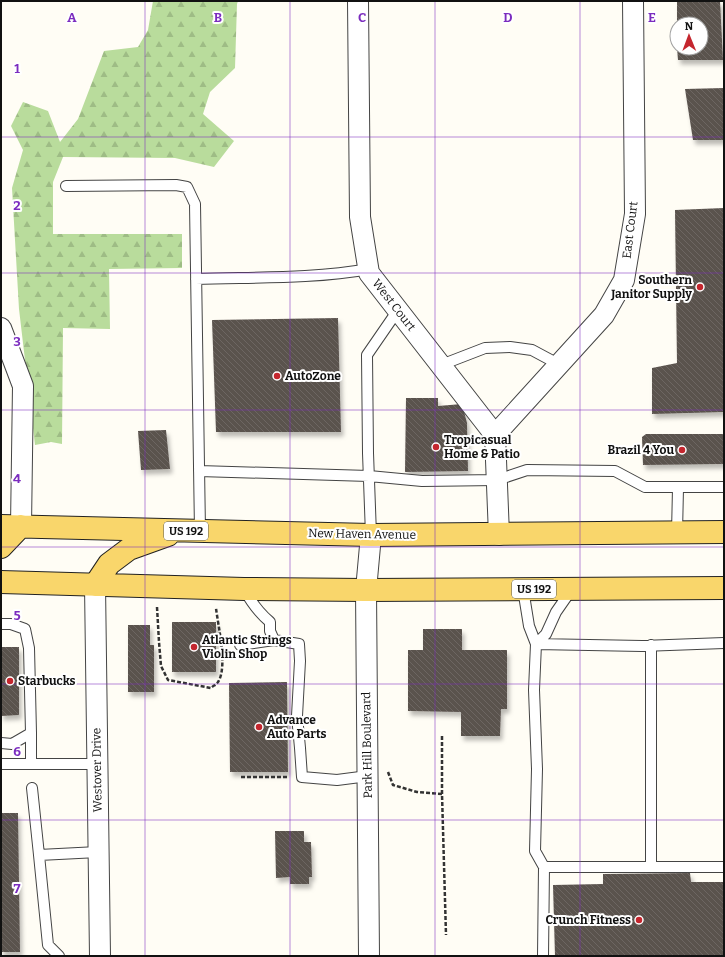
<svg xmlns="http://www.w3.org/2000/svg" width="725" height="957" font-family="Bitter,serif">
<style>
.forest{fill:url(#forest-firs)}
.building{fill:url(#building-back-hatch);filter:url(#shadow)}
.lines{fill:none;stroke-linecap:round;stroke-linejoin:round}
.service-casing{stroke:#444;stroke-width:12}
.minor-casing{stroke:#444;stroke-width:22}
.primary-casing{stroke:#222;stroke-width:24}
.path{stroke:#333;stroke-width:2.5;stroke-dasharray:4 2;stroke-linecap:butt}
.service{stroke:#fff;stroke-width:10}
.minor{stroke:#fff;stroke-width:20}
.primary{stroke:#f9d66b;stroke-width:22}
.grid{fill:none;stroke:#7b2cbf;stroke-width:1;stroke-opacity:0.55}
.poi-dot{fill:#c4262e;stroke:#fff;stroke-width:1.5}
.labels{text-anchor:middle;stroke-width:4;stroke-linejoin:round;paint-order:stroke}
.shield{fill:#fff;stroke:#585858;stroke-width:1}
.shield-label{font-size:11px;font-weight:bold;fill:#111}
.street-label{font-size:12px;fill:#111;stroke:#fff}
.poi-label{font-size:12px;font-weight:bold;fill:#111;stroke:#fff;text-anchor:start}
.grid-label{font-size:13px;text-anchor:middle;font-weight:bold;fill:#7b2cbf;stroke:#fff;stroke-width:4;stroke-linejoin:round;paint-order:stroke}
</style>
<defs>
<pattern id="forest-firs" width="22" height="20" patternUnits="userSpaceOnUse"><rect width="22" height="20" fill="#b9dc9c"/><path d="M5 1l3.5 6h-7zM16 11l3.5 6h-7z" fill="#9ebc85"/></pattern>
<pattern id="building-back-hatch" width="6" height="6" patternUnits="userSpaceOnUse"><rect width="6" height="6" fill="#5a524d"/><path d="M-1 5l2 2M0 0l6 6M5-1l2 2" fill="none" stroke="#6d6662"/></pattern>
<filter id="shadow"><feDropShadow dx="2.5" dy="4.5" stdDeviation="2" flood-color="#0004"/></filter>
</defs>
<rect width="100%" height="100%" fill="#fffdf5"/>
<path class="forest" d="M153 1H238L237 4 235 68 210 92 203 114 234 141 214 167 175 158 63 157 53 182V234H182V268L109 269 110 329 63 328 62 444 51 442 35 445 19 309 12 188 23 150 11 126 23 102 48 111 60 142 78 119 104 51 138 47 148 30Z"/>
<path class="building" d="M677 1H720L723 60H678L677 48H701V24H677Z
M724 88V140H693L685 89Z
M724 208V412L652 414V368L677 363 675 210Z
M338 318 341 432H216L212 320Z
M406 398H438V406L462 404 467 423 468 471 405 472Z
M166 430 170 469 141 470 138 431Z
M646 434H724V464L643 465 642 437Z
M172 622H216V672H172Z
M128 625H150V645H154V692H128Z
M423 629H462V650H507V709H501L500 736H461V712L408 711V650H423Z
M1 647H19V715L1 716Z
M287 682 288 772H230L229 683Z
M1 813H18L20 952H1Z
M275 831H304V842H311L312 877H309V884H290V877L276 878Z
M690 873 691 882H724V956H555L553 885 603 884V874Z"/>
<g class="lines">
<defs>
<path id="service" d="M66 186 176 185 187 187 195 204 200 531
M196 279C252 277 314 279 369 269
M441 365 485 348 510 347 532 350 560 365
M199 471 369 476 422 481 497 480 527 470 615 471 645 487H724
M677 533 678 488
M371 535 368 453 367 355 398 310
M244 589C251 602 259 613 270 622V631L274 640
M523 589 529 626 536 644 546 634 556 612 572 589
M1 624H11L25 629 29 648 31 733 12 744 1 743
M724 643 642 646 536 644 534 690 537 769 535 851 544 867H724
M240 645 274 640 299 644 300 661 297 716 300 748 302 777 337 780 368 776
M1 764H97
M31 764V733
M32 788 39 855 98 852
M39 855 48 945 59 956
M651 866V645
M543 956 544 867"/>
<path id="minor" d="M358 1 360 217 369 273 495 435 499 535
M1 328 23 386 21 526
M495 435 604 315 624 280 635 214 633 1
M95 585 100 956
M369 956 366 590 371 535"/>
<path id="primary" d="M1 526 371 535 724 532
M1 547 21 526
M1 582 244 589 366 590 724 588
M95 585 109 564 129 549 168 535"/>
</defs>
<use href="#service" class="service-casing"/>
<use href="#minor" class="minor-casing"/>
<use href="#primary" class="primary-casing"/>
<path class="path" d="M157 607 159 642 161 666 168 680 211 688C213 686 217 684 218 682 228 667 218 626 216 608
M388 772 393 785 417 792 442 794 446 935
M241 777H289
M442 794V735"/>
<use href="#service" class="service"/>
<use href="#minor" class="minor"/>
<use href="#primary" class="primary"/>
</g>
<path class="grid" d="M145 1V956M290 1V956M435 1V956M580 1V956M1 137H724M1 273H724M1 410H724M1 547H724M1 684H724M1 820H724"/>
<g class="poi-dot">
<circle cx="700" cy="287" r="4"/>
<circle cx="277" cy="376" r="4"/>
<circle cx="436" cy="447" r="4"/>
<circle cx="682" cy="450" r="4"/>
<circle cx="194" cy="647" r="4"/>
<circle cx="10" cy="681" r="4"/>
<circle cx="259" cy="727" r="4"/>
<circle cx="639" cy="920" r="4"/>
</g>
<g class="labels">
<g class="shield">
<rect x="164" y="522" width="44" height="18" rx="3"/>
<rect x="512" y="580" width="44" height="18" rx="3"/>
</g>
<g class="shield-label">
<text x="186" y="535">US 192</text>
<text x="534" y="593">US 192</text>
</g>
<g class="street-label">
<text transform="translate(630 230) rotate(-83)" y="4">East Court</text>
<text transform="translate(394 305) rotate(52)" y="4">West Court</text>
<text transform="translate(362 534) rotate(1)" y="4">New Haven Avenue</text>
<text transform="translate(367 745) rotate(-91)" y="4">Park Hill Boulevard</text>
<text transform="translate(97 770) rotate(-91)" y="4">Westover Drive</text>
</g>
<g class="poi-label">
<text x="692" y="284" text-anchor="end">Southern<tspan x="692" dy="14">Janitor Supply</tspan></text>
<text x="285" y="380">AutoZone</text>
<text x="444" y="444">Tropicasual<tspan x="444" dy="14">Home &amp; Patio</tspan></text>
<text x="674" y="454" text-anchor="end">Brazil 4 You</text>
<text x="202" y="644">Atlantic Strings<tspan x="202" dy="14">Violin Shop</tspan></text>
<text x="18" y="685">Starbucks</text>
<text x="267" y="724">Advance<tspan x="267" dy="14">Auto Parts</tspan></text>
<text x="631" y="924" text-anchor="end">Crunch Fitness</text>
</g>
</g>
<g class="grid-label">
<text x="72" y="22">A</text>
<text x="218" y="22">B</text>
<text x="362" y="22">C</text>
<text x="508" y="22">D</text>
<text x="652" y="22">E</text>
<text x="17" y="73">1</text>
<text x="17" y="210">2</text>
<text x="17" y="346">3</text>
<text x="17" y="483">4</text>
<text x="17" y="620">5</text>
<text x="17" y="756">6</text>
<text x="17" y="893">7</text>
</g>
<rect width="725" height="957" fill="none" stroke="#111111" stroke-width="4"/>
<g transform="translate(689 36) rotate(359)"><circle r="19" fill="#ffffff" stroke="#a0a0a0"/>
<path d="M0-3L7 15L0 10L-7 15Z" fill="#c4262e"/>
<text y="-6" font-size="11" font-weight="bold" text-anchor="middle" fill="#111111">N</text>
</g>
</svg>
